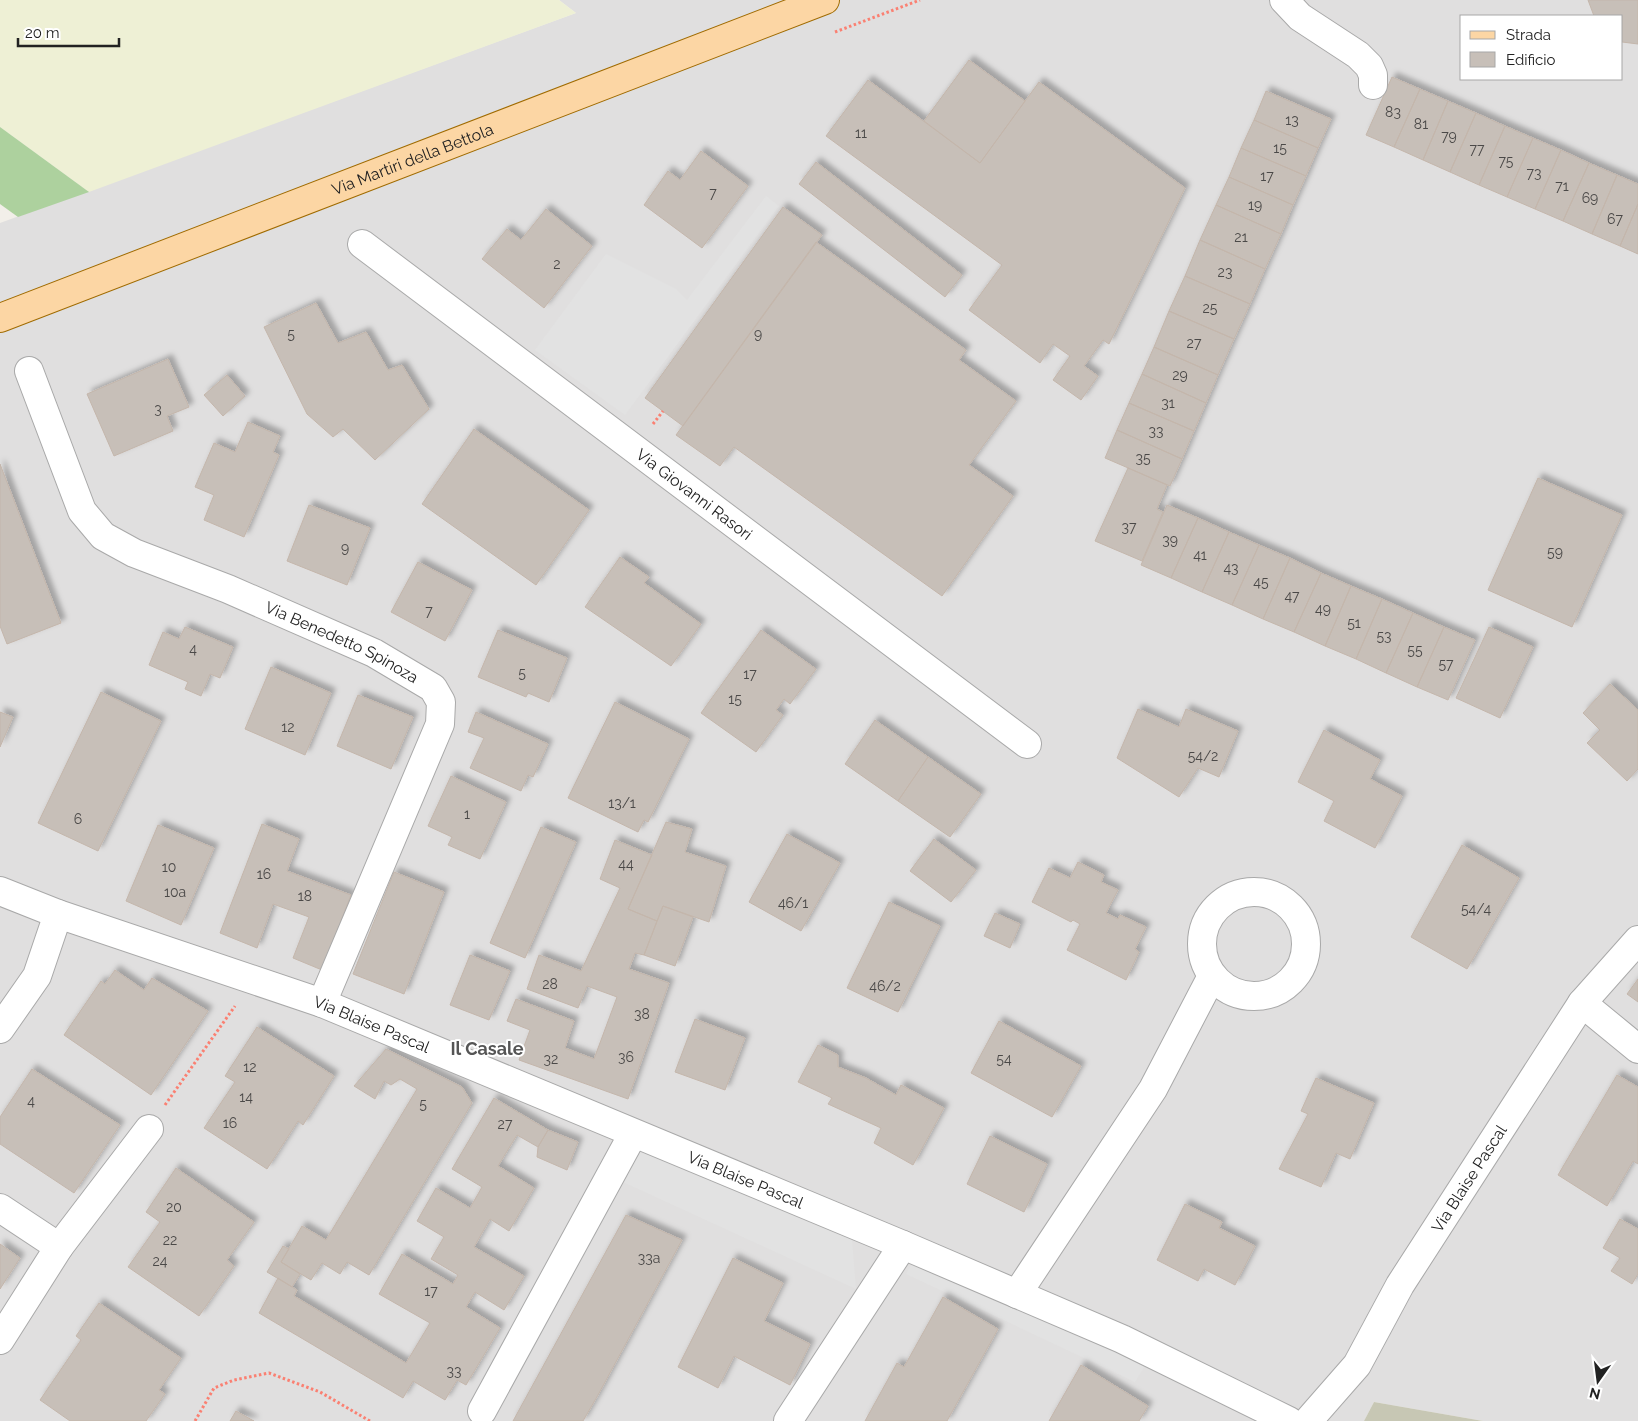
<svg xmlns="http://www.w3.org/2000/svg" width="1638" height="1421" font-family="Raleway,sans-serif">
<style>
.residential{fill:#e0dfdf;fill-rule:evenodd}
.construction{fill:#c7c7b4}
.farmland{fill:#eef0d5}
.forest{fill:#add19e}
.parking{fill:#e2e2e2}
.building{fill:#c7bfb8;stroke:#c4b6ab;filter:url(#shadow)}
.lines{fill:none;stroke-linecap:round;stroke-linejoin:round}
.minor-casing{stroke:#a9a9a9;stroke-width:30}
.major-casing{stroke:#a06b00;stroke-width:30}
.path{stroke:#fa8072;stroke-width:3;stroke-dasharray:2.5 2.5;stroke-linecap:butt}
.minor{stroke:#fff;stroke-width:28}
.major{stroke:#fcd6a4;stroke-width:28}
.labels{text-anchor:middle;stroke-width:4;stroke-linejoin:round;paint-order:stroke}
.number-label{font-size:14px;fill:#4b4948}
.street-label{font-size:16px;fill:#222;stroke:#fff}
.neighbourhood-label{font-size:18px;font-weight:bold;fill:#555;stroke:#fff}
</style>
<defs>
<filter id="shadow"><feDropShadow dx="4.5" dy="-4.5" stdDeviation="2.5" flood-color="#0004"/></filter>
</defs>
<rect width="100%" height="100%" fill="#f2efe9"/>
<path class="residential" d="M559 0H1638V1421H1483L1374 1402 1364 1421H0V223L576 13ZM1462 16H1622V79H1462Z"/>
<path class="construction" d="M1374 1402 1483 1421H1364Z"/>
<path class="farmland" d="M0 0H559L576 13 89 192 0 127Z"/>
<path class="forest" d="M0 127 89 192 18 217 0 204Z"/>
<path class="parking" d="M766 196 779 206 625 415 535 350 606 254 676 289 687 300Z
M633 1134 851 1227 856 1289 610 1176Z
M917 1255 1152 1354 1135 1382 906 1274Z"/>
<path class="building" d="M1588 0H1638V44L1622 42V16H1594Z
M969 60 1025 101 980 163 924 121Z
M1392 77 1420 89 1394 147 1366 135Z
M868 80 980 163 1039 82 1185 188 1109 344 1103 340 1084 366 1098 376 1081 400 1053 380 1070 356 1053 344 1040 363 969 310 1002 265 826 136Z
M1420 89 1448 101 1423 160 1394 147Z
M1266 91 1331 119 1318 148 1254 120Z
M1448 101 1476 113 1450 172 1423 160Z
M1476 113 1505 126 1479 185 1450 172Z
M1254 120 1318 148 1306 176 1241 148Z
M1505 126 1533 138 1507 197 1479 185Z
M1533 138 1561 150 1535 209 1507 197Z
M1241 148 1306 176 1293 205 1229 177Z
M1561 150 1589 163 1563 221 1535 209Z
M701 151 748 186 702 248 644 205 668 171 680 180Z
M816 162 962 275 945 297 799 184Z
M1589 163 1617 175 1592 234 1563 221Z
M1617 175 1638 184V204L1620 246 1592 234Z
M1229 177 1293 205 1281 234 1216 205Z
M1638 204V254L1620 246Z
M1216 205 1281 234 1265 269 1200 240Z
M783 207 822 235 683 426 645 398Z
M546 209 592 246 544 308 482 259 507 229 521 240Z
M1200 240 1265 269 1250 304 1185 276Z
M816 242 966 350 959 360 1016 401 969 465 1013 496 942 596 734 447 720 466 676 435Z
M1185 276 1250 304 1234 339 1169 311Z
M316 303 338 343 366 332 388 370 402 365 429 409 375 460 343 429 333 437 307 414 264 327Z
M1169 311 1234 339 1218 375 1154 347Z
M1154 347 1218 375 1206 403 1142 374Z
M168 359 189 407 167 416 173 431 114 456 87 394Z
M1142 374 1206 403 1194 431 1129 403Z
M227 375 245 396 223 416 204 395Z
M1129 403 1194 431 1182 459 1117 430Z
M248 422 280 436 273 452 279 455 244 537 204 520 214 495 195 487 214 443 235 452Z
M474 429 589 510 536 585 422 504Z
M1117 430 1182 459 1170 486 1105 458Z
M0 464 61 623 7 644 0 626Z
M1128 468 1167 485 1157 509 1163 512 1142 561 1095 541Z
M1538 478 1622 515 1572 627 1488 590Z
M309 505 370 528 347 585 287 561Z
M1167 505 1198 518 1171 578 1141 565Z
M1198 518 1229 532 1202 592 1171 578Z
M1229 532 1259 545 1232 605 1202 592Z
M1259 545 1290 558 1263 619 1232 605Z
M620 557 649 577 644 583 701 624 671 666 585 607Z
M1290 558 1321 573 1294 632 1263 619Z
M418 562 472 590 445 641 391 612Z
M1321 573 1351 586 1325 646 1294 632Z
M1351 586 1382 599 1356 659 1325 646Z
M1382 599 1413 613 1386 673 1356 659Z
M1413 613 1444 627 1417 687 1386 673Z
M185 627 233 647 220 678 210 674 201 696 185 689 188 682 149 665 163 632 179 639Z
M1444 627 1475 640 1448 700 1417 687Z
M1489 627 1533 647 1500 718 1456 698Z
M498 630 567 658 549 702 528 693 526 697 478 677Z
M761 630 816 669 790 704 784 699 776 710 783 715 756 752 701 713Z
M271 667 331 693 305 755 245 729Z
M1610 684 1638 710V769L1627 781 1587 743 1600 730 1583 713Z
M101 692 161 721 98 851 38 823Z
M358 695 413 717 391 769 337 746Z
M615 702 689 739 648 822 644 820 638 832 568 798Z
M1138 709 1179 727 1186 709 1238 731 1219 777 1198 768 1179 797 1117 758Z
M0 712 13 717 0 747Z
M476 712 548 744 533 777 528 775 521 791 470 768 484 738 468 732Z
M875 720 928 757 898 801 845 764Z
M1324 730 1380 760 1370 779 1402 796 1375 848 1324 821 1334 801 1298 782Z
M928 757 981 794 950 837 898 801Z
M451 776 506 802 480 859 448 845 452 837 428 826Z
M666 822 692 829 685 852 726 866 709 922 663 906 657 921 628 909Z
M262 824 299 839 287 871 351 895 322 970 293 958 309 917 273 904 257 948 220 933Z
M158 825 214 848 181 925 126 901Z
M541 827 576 842 525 958 490 943Z
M787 834 840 863 801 931 749 902Z
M934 839 976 870 951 902 910 871Z
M615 840 652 855 628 909 657 921 644 955 635 953 629 969 669 983 628 1099 519 1060 530 1030 507 1021 516 999 574 1021 565 1048 594 1059 617 997 587 986 578 1008 527 989 539 955 581 971 620 888 600 879Z
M1462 845 1519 878 1467 969 1411 937Z
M1078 862 1104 875 1101 882 1118 890 1106 913 1118 919 1120 915 1146 927 1135 949 1139 952 1126 980 1067 950 1080 924 1073 920 1071 922 1032 902 1049 868 1070 878Z
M394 872 444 892 404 994 353 974Z
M889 902 940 926 898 1012 847 988Z
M663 906 693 917 675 966 644 955Z
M995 913 1020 924 1010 948 984 936Z
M470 955 510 971 489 1020 450 1005Z
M115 970 144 990 152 978 208 1011 151 1095 64 1035 101 981 105 984Z
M1638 979V1002L1627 994Z
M695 1019 745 1038 725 1090 675 1072Z
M999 1021 1081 1066 1052 1117 971 1073Z
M257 1027 334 1076 303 1125 298 1121 267 1169 204 1128 235 1082 225 1076Z
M818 1045 838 1055V1067L866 1078 896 1095 901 1085 944 1108 913 1165 874 1143 881 1128 828 1104 832 1098 798 1082Z
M386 1049 462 1087 472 1103 369 1275 347 1262 340 1274 322 1263 311 1280 281 1262 302 1226 326 1240 417 1089 400 1079 391 1085 384 1081 375 1099 354 1086Z
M32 1069 120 1125 74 1193 0 1144V1117Z
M1617 1075 1638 1087V1164L1633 1161 1607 1206 1558 1175Z
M1316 1078 1374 1103 1350 1159 1336 1153 1321 1187 1279 1169 1308 1114 1301 1111Z
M494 1098 548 1130 538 1147 517 1135 498 1166 534 1188 509 1231 490 1219 474 1247 524 1276 504 1310 475 1292 466 1307 500 1328 466 1385 457 1380 445 1400 413 1381 403 1398 259 1313 278 1278 297 1290 294 1296 406 1363 430 1323 379 1294 402 1254 453 1284 458 1275 431 1259 444 1237 417 1221 436 1188 470 1208 482 1187 452 1169Z
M548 1130 578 1142 567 1170 537 1157 538 1147Z
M990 1136 1047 1164 1024 1212 967 1184Z
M176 1168 254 1222 227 1260 234 1266 199 1316 128 1267 160 1222 146 1212Z
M1185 1204 1222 1222 1219 1228 1255 1246 1235 1285 1204 1269 1198 1281 1157 1260Z
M626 1215 682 1240 598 1395 583 1421H513Z
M1620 1219 1638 1229V1274L1632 1284 1611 1271 1620 1258 1603 1248Z
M0 1244 20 1258 0 1289Z
M283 1246 289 1249 281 1262 300 1274 292 1287 267 1272Z
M733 1258 783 1283 764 1321 810 1344 790 1385 734 1356 718 1388 678 1367Z
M943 1297 998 1329 947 1421H865L897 1363 904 1367Z
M99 1303 181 1358 159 1390 165 1394 146 1421H70L40 1400 81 1340 76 1336Z
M1081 1365 1148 1406 1139 1421H1049Z
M236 1411 254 1421H230Z"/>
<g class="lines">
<defs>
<g id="minor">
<path d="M1284 0 1300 17 1358 55 1369 66 1373 75V85"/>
<path id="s1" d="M362 244 1027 744"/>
<path id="s2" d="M29 371 82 511 103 536 134 553 228 589 374 653 433 688 441 702 440 724 322 1003"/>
<path id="s3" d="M0 891 58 914 322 1003 903 1245 1122 1339 1289 1421"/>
<circle cx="1254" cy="944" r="52"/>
<path d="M1582 1003 1638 1049"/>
<path d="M0 1029 37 976 58 914"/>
<path d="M0 1208 59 1247 0 1340"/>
<path d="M59 1247 149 1129"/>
<path d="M1017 1294 1153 1089 1212 976"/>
<path d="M482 1411 633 1134"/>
<path d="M788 1421 903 1245"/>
<path id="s4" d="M1308 1421 1357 1365 1400 1285 1582 1003 1638 940"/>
</g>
<g id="major">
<path id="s5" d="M0 318 825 0"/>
</g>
</defs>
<use href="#minor" class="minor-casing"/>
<use href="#major" class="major-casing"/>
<path class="path" d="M835 32 920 0
M653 424 663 411
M165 1105 235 1006
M195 1421 214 1388 234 1380 269 1373 320 1392 370 1421"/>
<use href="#minor" class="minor"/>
<use href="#major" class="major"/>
</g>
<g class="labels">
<g class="number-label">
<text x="1393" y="117">83</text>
<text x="1292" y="125">13</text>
<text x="1421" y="129">81</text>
<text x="861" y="138">11</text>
<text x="1449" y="141">79</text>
<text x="1280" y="153">15</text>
<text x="1477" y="154">77</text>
<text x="1506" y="166">75</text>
<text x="1534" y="178">73</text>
<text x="1267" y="181">17</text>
<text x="1562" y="191">71</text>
<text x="713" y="198">7</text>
<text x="1590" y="203">69</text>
<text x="1255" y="210">19</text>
<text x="1615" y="224">67</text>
<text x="1241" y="242">21</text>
<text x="557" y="269">2</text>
<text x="1225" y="277">23</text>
<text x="1210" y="313">25</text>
<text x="291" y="339">5</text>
<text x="758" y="339">9</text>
<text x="1194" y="348">27</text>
<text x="1180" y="380">29</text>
<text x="1168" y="408">31</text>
<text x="158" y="414">3</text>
<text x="1156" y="436">33</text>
<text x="1143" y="463">35</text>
<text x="1129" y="532">37</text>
<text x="1170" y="545">39</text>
<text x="345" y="553">9</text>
<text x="1555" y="557">59</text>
<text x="1200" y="560">41</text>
<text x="1231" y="573">43</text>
<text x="1261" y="587">45</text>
<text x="1292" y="601">47</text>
<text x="1323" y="614">49</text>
<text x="429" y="616">7</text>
<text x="1354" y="628">51</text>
<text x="1384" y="641">53</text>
<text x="193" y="654">4</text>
<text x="1415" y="655">55</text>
<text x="1446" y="669">57</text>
<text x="522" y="678">5</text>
<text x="750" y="679">17</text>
<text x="735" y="704">15</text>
<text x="288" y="732">12</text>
<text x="1203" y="761">54/2</text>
<text x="622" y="808">13/1</text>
<text x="467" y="819">1</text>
<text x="78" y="824">6</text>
<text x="626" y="869">44</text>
<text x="169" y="872">10</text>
<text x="264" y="879">16</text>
<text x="175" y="897">10a</text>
<text x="305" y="901">18</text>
<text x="793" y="908">46/1</text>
<text x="1476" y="914">54/4</text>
<text x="550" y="989">28</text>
<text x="885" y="991">46/2</text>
<text x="642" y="1019">38</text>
<text x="626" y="1062">36</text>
<text x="551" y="1064">32</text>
<text x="1004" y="1064">54</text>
<text x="250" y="1072">12</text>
<text x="246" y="1102">14</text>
<text x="31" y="1106">4</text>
<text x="423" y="1109">5</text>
<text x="230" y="1128">16</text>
<text x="505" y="1129">27</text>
<text x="174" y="1212">20</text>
<text x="170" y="1245">22</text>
<text x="649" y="1263">33a</text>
<text x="160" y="1266">24</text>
<text x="431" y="1296">17</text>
<text x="454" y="1376">33</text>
</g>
<g class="street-label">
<text dy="6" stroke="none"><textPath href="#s5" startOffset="442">Via Martiri della Bettola</textPath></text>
<text dy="6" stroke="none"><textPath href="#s1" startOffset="416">Via Giovanni Rasori</textPath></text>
<text dy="6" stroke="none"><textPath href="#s2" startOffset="444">Via Benedetto Spinoza</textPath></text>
<text dy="6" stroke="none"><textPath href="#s3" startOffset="395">Via Blaise Pascal</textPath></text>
<text dy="6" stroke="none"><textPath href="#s4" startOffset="292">Via Blaise Pascal</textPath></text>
<text dy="6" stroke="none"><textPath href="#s3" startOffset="800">Via Blaise Pascal</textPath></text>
</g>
<g class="neighbourhood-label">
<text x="487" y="1055">Il Casale</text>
</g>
</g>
<rect x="1460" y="15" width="162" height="65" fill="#ffffff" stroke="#a7a7a7"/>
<rect x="1470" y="31" width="25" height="8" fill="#fcd6a4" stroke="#a7a7a7"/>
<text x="1506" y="40" font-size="15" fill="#222222">Strada</text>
<rect x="1470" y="52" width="25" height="15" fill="#c7bfb8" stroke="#a7a7a7"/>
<text x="1506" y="65" font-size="15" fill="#222222">Edificio</text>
<g transform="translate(1598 1381) rotate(194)" stroke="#ffffff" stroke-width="4" paint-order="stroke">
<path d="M0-4L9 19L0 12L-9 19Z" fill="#222222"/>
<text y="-8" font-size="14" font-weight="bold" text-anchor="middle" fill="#222222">N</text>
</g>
<path d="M18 38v8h101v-8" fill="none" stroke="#222222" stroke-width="2.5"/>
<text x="25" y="38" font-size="15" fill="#222222" stroke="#ffffff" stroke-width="4" paint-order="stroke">20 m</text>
</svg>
